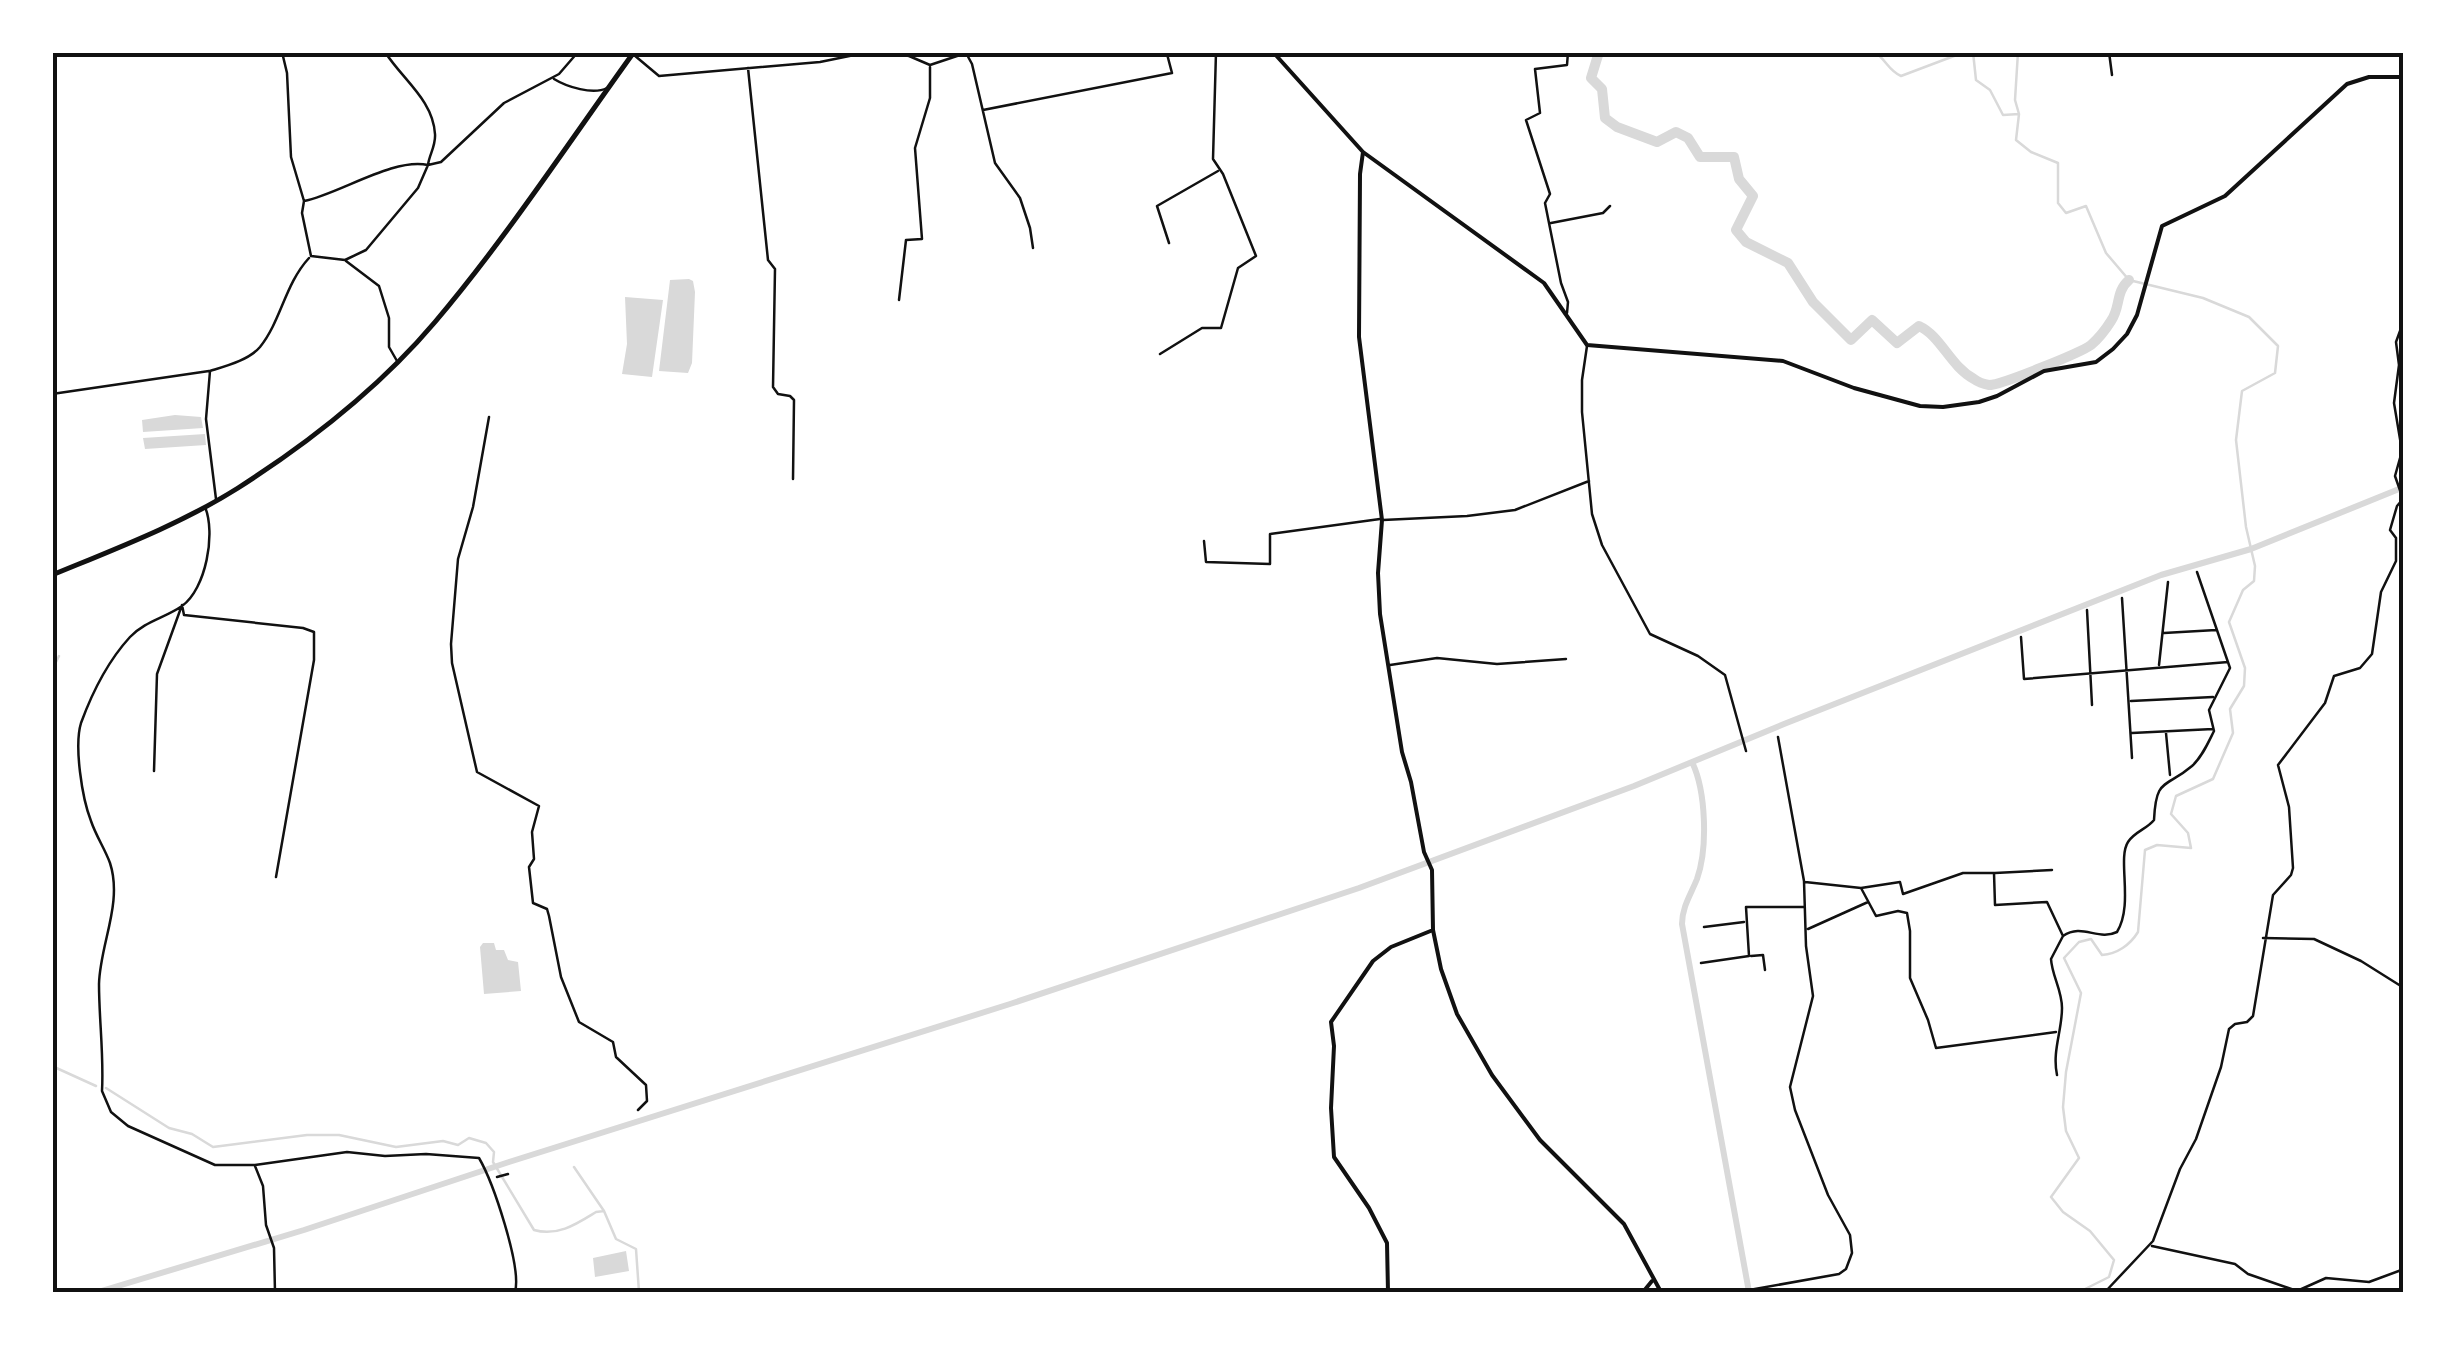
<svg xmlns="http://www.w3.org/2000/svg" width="2456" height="1345" font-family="Cabin,sans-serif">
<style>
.water{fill:#d9d9d9}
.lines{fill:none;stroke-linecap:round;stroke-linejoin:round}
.stream{stroke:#d9d9d9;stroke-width:2.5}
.canal{stroke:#d9d9d9;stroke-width:6}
.river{stroke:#d9d9d9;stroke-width:10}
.minor{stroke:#111;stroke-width:2.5}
.tertiary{stroke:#111;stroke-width:4}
.trunk{stroke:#111;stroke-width:5}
.neatline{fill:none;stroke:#111;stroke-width:4}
</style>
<rect width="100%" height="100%" fill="#fff"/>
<path class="water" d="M689 279 693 281 695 292 692 363 688 373 659 371 670 280Z
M625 297 663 300 652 377 622 374 627 344Z
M175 415 201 417 203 428 143 432 142 420Z
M205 434 206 445 145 449 143 438Z
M483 943H494L496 950H504L508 960 518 962 521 991 484 994 480 947Z
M626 1251 629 1271 595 1277 593 1258Z"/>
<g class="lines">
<path class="stream" d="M1875 52C1886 60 1889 71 1901 76L1954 56 1972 52
M1973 52 1976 80 1990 90 2003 115 2019 114 2016 140 2031 152 2058 163V203L2066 213 2086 206 2106 253 2129 280 2203 298 2249 317 2278 346 2275 373 2242 391 2236 440 2246 527 2255 566 2254 581 2243 590 2229 622 2245 668 2244 686 2230 709 2233 733 2213 779 2176 796 2171 814 2188 833 2191 848 2157 845 2145 850 2138 932C2130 945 2117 954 2102 955L2091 939 2079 942 2064 958 2081 993 2066 1072 2063 1107 2066 1131 2079 1158 2051 1197 2063 1212 2090 1231 2114 1260 2109 1277 2079 1292
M2018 52 2015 100 2019 114
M52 670 59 656
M52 1066 96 1086
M106 1088 169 1128 192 1134 213 1147 307 1135H339L396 1147 443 1141 458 1145 469 1138 486 1143 494 1152 493 1162 534 1230C558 1237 578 1223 596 1212L604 1211
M574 1167 604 1211 616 1239 636 1249 639 1292"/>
<path class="canal" d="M1692 762C1706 791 1708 848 1697 879 1691 894 1682 907 1682 924L1749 1292
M98 1292 304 1230 509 1162 1010 1004 1359 888 1634 786 1784 724 2161 575 2251 549 2404 487"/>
<path class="river" d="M1599 52 1591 78 1602 89 1605 118 1617 127 1657 142 1676 132 1688 138 1700 157H1734L1739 179 1753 196 1736 230 1746 242 1788 263 1813 302 1851 340 1872 320 1897 343 1919 326C1941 336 1950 366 1974 379 1978 382 1983 384 1989 385 2001 385 2080 353 2091 345 2098 339 2106 329 2111 321 2121 307 2115 292 2129 280"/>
<path class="minor" d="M282 52 287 73 291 157 304 201 302 213 311 256 345 260 366 250 418 188 428 165C394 157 339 194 304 201
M385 52C403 80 433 100 435 134 436 146 429 155 428 165L441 162 504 103 559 74 578 52
M883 52 909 56 930 65 966 53 972 64 995 163 1020 198 1030 228 1033 248
M2109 52 2112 75
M634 55 659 76 820 62 869 52
M748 68 768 260 775 269 773 387 778 394 790 396 794 400 793 479
M554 79C567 87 593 95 607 88
M983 110 1172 73 1167 54 1175 52
M1551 223 1603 213 1610 206
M1169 243 1157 206 1218 171
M346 261 379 286 389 318V347L397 361
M899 300 906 240 922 239 915 148 930 98V67
M1567 313 1568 302 1561 283 1545 203 1550 194 1526 120 1540 113 1535 69 1567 65 1568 52
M1587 346 1582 380V412L1592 514 1602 545 1650 634 1698 656 1725 675 1746 751
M1160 354 1202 328H1221L1238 268 1256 256 1223 174 1213 159 1216 52
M52 394 209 371
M489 417 473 507 458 559 451 644 452 663 477 772 539 806 532 832 534 859 529 867 533 903 547 909 549 916 561 977 579 1022 613 1042 616 1057 646 1085 647 1101 638 1110
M216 499 206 419 210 371C226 366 249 360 260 347 281 321 285 284 309 258
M205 507C216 533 206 589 182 606 165 618 145 621 130 637 108 661 92 693 81 723 74 746 82 798 91 821 96 836 105 849 110 863 123 903 100 944 99 984 99 1020 104 1055 102 1091L111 1112 128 1126 215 1165H255L347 1152 385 1156 426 1154 479 1158C493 1182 522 1267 515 1292
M1383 520 1467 516 1515 510 1589 481
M1204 541 1206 562 1270 564V534L1380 519
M2122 598 2132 758
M2087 610 2092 705
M2164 633 2216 630
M2021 637 2024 679 2228 662
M1390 665 1437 658 1497 664 1566 659
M2159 665 2168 582
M2131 701 2213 697
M2132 733 2213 729
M2166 733 2170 775
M154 771 157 674 182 605 184 615 303 628 314 632V660L276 877
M1995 873 2052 870
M1805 882 1861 888 1876 916 1898 911 1907 913 1910 931V978L1928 1020 1936 1048 2056 1032
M1861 888 1900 882 1903 894 1963 873H1994L1995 905 2047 902 2063 936 2051 959C2052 976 2062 990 2062 1008 2062 1031 2052 1051 2057 1075
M1704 927 1744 922
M1808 929 1868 902
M2063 936C2082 923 2098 941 2117 932 2134 904 2117 859 2128 842 2134 832 2147 829 2154 820 2156 777 2165 789 2192 766 2202 757 2208 743 2214 731L2209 710 2230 668 2197 572
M2263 938 2314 939 2361 961 2404 988
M1751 956 1763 955 1765 970
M1701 963 1749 956 1746 907H1804
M255 1166 263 1186 266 1225 274 1248 275 1292
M497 1177 508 1174
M2152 1246 2235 1264 2248 1274 2297 1291 2326 1278 2369 1282 2404 1269
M1738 1292 1839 1274 1846 1269 1852 1253 1850 1235 1828 1195 1795 1110 1790 1087 1813 996 1806 946 1804 881 1778 737
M2105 1292 2153 1241 2180 1169 2196 1139 2221 1067 2229 1029 2235 1024 2247 1022 2253 1016 2273 895 2291 875 2293 868 2289 807 2278 765 2325 703 2334 676 2360 668 2372 654 2381 592 2396 561V538L2390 530 2397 506 2403 499 2395 476 2402 451 2394 403 2399 365 2396 342 2404 320"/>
<path class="tertiary" d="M1273 52 1363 152 1360 174 1359 337 1382 520 1378 573 1380 614 1402 752 1411 782 1424 852 1432 870 1433 930 1441 969 1457 1014 1492 1075 1540 1140 1624 1224 1661 1292
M1363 152 1544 283 1587 345 1783 361 1854 388 1920 406 1943 407 1979 402 1997 396 2044 371 2096 362 2113 349 2127 334 2137 315 2162 226 2225 196 2347 84 2369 77H2404
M1388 1292 1387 1243 1369 1208 1334 1157 1331 1108 1334 1046 1331 1022 1373 961 1391 947 1433 930
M1643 1292 1652 1281"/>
<path class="trunk" d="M52 575C115 549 181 524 238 488 310 442 380 387 435 322 507 237 569 142 634 52"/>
</g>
<rect width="2456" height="1345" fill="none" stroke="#ffffff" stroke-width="110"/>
<rect x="55" y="55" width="2346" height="1235" class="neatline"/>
</svg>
